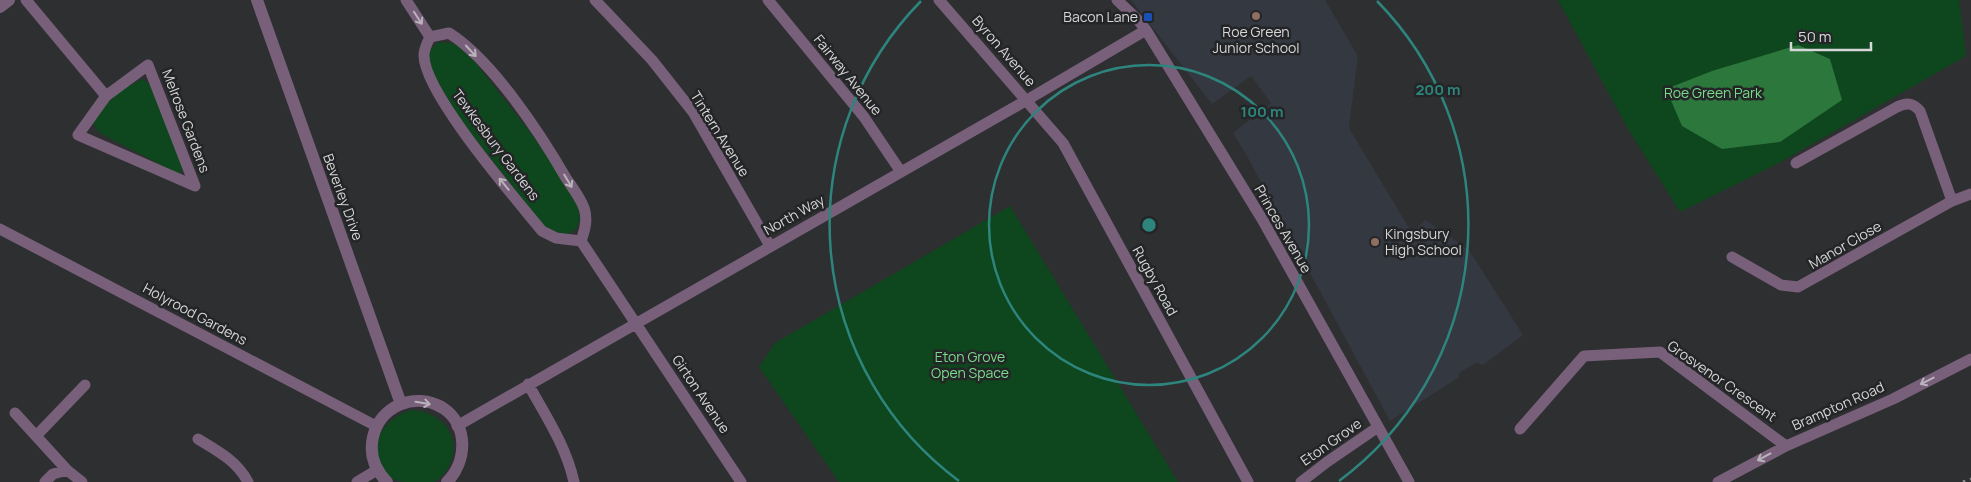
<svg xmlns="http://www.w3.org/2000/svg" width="1971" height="482" font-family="Manrope,sans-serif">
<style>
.built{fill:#343840}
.green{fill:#0e461d}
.forest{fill:#2c773c}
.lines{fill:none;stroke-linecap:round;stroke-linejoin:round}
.minor{stroke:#785f7a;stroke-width:11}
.tertiary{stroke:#785f7a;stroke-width:12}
.rail{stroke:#8f8f91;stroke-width:3;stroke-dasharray:2.5 5;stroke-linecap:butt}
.oneway{stroke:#bab3bc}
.ring{fill:none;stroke:#2d857e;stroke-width:2.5}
.education-dot{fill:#8d6e63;stroke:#242527;stroke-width:2}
.transit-dot{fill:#1a4fb4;stroke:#242527;stroke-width:2}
.labels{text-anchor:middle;stroke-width:5;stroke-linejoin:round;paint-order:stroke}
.poi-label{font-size:14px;fill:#d7d7d9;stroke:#242527;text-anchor:end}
.street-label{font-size:14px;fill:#d7d7d9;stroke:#242527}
.park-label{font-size:14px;fill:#79db8a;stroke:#242527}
.centre{fill:#2d857e;stroke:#242527;stroke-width:2.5}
.ring-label{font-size:15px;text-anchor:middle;font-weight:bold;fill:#2d857e;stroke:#242527;stroke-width:5;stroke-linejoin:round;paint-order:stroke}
</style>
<rect width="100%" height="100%" fill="#2e2f31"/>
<path class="built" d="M1131 0H1325L1358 56 1349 128 1412 233 1425 220 1469 250 1523 335 1483 365 1476 363 1460 372 1458 378 1390 421 1247 156 1233 133 1271 103 1251 76 1212 104Z"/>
<path class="green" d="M1558 0H1959L1966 56 1779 163 1680 212 1628 129Z
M438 42 456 44 475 62 527 128 557 171 578 207 580 220 576 229 569 234 561 235 544 226 456 114 435 77 429 61 430 50Z
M142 79 152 86 182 167 181 173 178 174 100 133 94 125V117L117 93Z
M1010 206 1178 482H839L759 367 775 343Z
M412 410C444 413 464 438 448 468 445 473 439 480 434 482 428 482 418 482 411 482 401 482 394 482 387 474 364 448 382 418 412 410Z"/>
<path class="forest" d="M1798 45 1830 59 1842 100 1780 142 1722 149 1682 126 1666 89 1712 71Z"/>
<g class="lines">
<path class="minor" d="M26 0 106 96
M406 0 430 37
M595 0 652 60 693 112 770 246
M768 0 864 117 901 172
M939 0 1063 143 1248 482
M1117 0 1137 19 1146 30 1262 219 1409 482
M430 37 449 33C492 60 540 133 566 178 572 187 580 197 584 208 588 219 585 230 581 241
M430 37C427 43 424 49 424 55 423 92 516 199 542 231L556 238 581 241
M148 65 195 186 78 135 106 96Z
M1796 163 1897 107C1907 102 1913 103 1920 111L1952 201
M0 229 376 426
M581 241 741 482
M1732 257 1781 285 1798 287 1952 201 1971 194
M528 384C546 416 566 446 574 482
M15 413 67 470
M457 426 1027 100 1146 30
M1520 429 1584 356 1660 352 1786 446
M37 435 85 385
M198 439C218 451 237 461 248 482
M45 482 53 474 67 470 82 482
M357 482 377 470
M1301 482 1327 462 1378 427
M1718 482 1786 446 1893 399 1971 359"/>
<path class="tertiary" d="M257 0 401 404
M0 7 9 0
M387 482C374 469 369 455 373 437 380 406 415 391 443 408 469 425 467 462 447 482"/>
<path class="rail" d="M1963 482 1971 479"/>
</g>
<defs><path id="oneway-shaft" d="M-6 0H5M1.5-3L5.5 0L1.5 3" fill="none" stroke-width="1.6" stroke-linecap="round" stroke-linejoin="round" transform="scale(1.25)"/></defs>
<g class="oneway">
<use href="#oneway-shaft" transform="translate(418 18) rotate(57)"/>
<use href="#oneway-shaft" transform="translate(471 51) rotate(47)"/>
<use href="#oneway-shaft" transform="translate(568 181) rotate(59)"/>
<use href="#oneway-shaft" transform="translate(504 184) rotate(-129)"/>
<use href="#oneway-shaft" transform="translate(1927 381) rotate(153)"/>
<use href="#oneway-shaft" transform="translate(423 403) rotate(9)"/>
<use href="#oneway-shaft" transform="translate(1764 457) rotate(152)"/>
</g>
<g class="ring">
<circle cx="1149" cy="225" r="160"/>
<path d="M959 481A319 319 0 0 1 921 1M1377 1A319 319 0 0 1 1339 481"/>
</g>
<g class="education-dot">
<circle cx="1256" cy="16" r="5"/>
<circle cx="1375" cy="242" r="5"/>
</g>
<rect class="transit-dot" x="1143" y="12" width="10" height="10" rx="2.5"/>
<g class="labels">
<g class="poi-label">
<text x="1138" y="22">Bacon Lane</text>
<text x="1256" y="37" text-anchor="middle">Roe Green<tspan x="1256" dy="16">Junior School</tspan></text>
<text x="1385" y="239" text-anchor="start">Kingsbury<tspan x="1385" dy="16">High School</tspan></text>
</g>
<g class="street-label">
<text transform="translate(1004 51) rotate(49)" y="5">Byron Avenue</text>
<text transform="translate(848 75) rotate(51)" y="5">Fairway Avenue</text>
<text transform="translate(186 121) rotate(69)" y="5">Melrose Gardens</text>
<text transform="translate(720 134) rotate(58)" y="5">Tintern Avenue</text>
<text transform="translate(496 145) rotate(53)" y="5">Tewkesbury Gardens</text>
<text transform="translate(343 197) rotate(70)" y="5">Beverley Drive</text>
<text transform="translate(794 215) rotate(-29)" y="5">North Way</text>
<text transform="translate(1283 229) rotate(60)" y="5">Princes Avenue</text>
<text transform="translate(1845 245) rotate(-30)" y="5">Manor Close</text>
<text transform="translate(1155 281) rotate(61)" y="5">Rugby Road</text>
<text transform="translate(195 314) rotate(28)" y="5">Holyrood Gardens</text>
<text transform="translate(1722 381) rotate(35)" y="5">Grosvenor Crescent</text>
<text transform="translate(701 394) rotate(56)" y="5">Girton Avenue</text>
<text transform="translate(1838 406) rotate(-24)" y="5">Brampton Road</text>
<text transform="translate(1331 442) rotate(-35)" y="5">Eton Grove</text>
</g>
<g class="park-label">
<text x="1713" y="98">Roe Green Park</text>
<text x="970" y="362">Eton Grove<tspan x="970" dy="16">Open Space</tspan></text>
</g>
</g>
<circle cx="1149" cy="225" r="8" class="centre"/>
<g class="ring-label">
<text x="1438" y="95">200 m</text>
<text x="1262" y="117">100 m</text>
</g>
<path d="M1791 42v8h80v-8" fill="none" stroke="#d7d7d9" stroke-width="2.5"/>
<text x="1798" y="42" font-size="15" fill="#d7d7d9" stroke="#242527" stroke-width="4" paint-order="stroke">50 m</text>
</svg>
